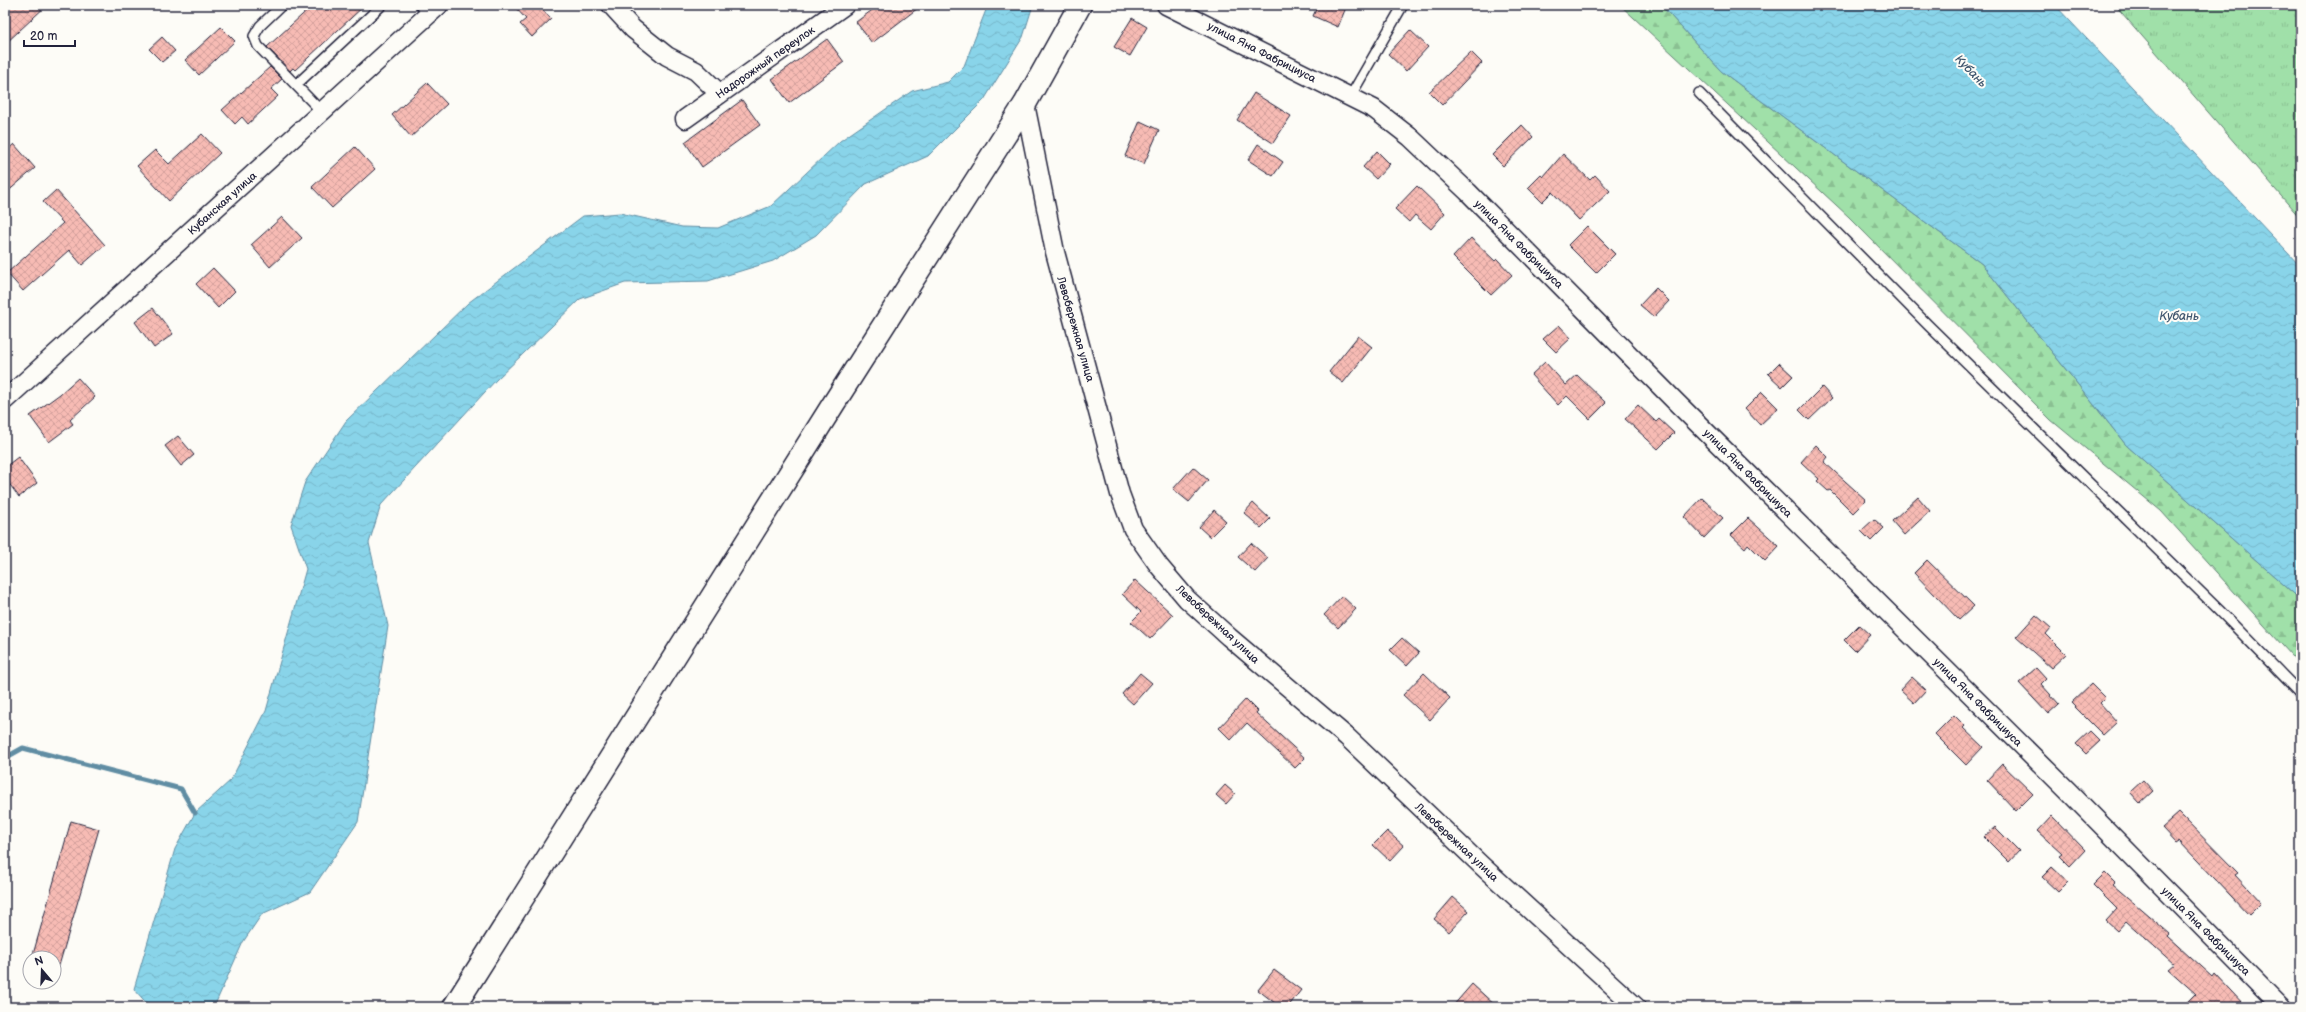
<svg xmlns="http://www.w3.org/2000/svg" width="2306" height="1012" font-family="'Balsamiq Sans',sans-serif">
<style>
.grass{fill:url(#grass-tufts);stroke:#618172}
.forest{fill:url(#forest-firs);stroke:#618172}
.water{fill:url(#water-waves);stroke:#608da3}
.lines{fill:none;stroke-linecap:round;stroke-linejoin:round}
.stream{stroke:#608da3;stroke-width:5}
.building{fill:url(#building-cross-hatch);stroke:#22223b}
.service-casing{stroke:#22223b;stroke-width:12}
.minor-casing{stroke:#22223b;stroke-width:21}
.tertiary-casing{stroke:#22223b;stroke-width:25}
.service{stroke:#fdfcf7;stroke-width:9}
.minor{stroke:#fdfcf7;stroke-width:18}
.tertiary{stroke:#fdfcf7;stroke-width:22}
.labels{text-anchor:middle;stroke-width:4;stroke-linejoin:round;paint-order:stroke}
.street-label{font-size:11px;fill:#22223b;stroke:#fdfcf7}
.water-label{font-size:12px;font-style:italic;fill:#41576f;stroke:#fdfcf7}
</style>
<defs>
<pattern id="grass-tufts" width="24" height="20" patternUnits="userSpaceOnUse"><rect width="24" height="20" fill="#a0e0a9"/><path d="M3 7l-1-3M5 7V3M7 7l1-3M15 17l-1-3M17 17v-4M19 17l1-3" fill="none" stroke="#8ac092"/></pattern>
<pattern id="forest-firs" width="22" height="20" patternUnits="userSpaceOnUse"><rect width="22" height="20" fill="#a0e0a9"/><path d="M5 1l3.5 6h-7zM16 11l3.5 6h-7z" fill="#8ac092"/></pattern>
<pattern id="water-waves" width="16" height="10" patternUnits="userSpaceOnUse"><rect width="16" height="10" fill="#89d4e9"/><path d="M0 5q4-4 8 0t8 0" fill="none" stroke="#76b6c9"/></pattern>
<pattern id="building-cross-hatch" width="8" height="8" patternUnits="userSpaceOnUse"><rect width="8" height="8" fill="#f7bbb4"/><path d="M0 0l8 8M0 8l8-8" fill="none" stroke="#d3a09c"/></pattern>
</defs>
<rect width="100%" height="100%" fill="#fdfcf7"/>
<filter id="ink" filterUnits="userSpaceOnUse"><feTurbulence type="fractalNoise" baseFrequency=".025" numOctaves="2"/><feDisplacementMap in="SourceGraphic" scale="8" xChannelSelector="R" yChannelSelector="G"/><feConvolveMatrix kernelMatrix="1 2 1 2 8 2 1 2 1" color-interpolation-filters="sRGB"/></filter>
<g filter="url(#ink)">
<path class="grass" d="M2115 5H2301V219Z"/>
<path class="forest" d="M1620 5H1661L1721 71 1982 264 2126 445 2301 600V666L2161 511 2051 420 1849 217Z"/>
<path class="water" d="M988 5H1033L1023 37 984 100 928 156 866 184 816 235 773 261 708 281 625 283 580 299 496 380 381 505 369 543 388 626 358 822 310 892 262 914 243 942 214 1007H150L134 989 175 849 195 813 231 780 266 711 306 569 291 525 305 482 346 421 468 303 583 216 620 213 682 227 718 228 771 206 840 141 912 91 948 82 964 66Z
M1661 5H2055L2301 267V600L2126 445 1982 264 1721 71Z"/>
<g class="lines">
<path class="stream" d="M5 758 23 748 181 789 195 813"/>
</g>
<path class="building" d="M10 5H47L5 44V10Z
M313 5H365L295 70 293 68 290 71 267 47Z
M513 5H538L551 19 532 37 520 24 526 19Z
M879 5H922L872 43 856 22Z
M1318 5H1347L1338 27 1313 16Z
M1132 18 1147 27 1130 56 1114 47Z
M221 27 235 41 199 75 185 60Z
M1410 30 1428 47 1406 71 1388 54Z
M162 37 175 51 162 62 149 49Z
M827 39 844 62 789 103 772 79Z
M1471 52 1482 63 1442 105 1429 92Z
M270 67 282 79 271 89 278 96 248 124 242 117 235 124 222 110Z
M427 83 447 104 411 137 392 115Z
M1254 93 1291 116 1273 143 1237 120Z
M742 100 760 125 702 167 685 142Z
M1140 121 1159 130 1144 164 1125 156Z
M1522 125 1533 137 1503 166 1492 155Z
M202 134 220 153 169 201 137 166 155 150 169 164Z
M14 144 35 168 5 194V152Z
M1258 144 1283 162 1273 176 1248 160Z
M355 147 375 169 332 208 312 187Z
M1377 151 1390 164 1376 179 1363 167Z
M1563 154 1590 180 1595 175 1610 191 1579 220 1552 192 1542 202 1528 188 1541 175 1543 177Z
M1417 186 1445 213 1431 229 1415 215 1409 222 1395 209Z
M56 190 105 245 82 265 69 250 23 291 7 273 63 223 43 202Z
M282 217 302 238 270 267 251 245Z
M1587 226 1615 254 1596 273 1568 245Z
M1471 238 1495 261 1497 259 1512 275 1491 295 1453 257Z
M213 268 235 291 218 308 196 284Z
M1656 288 1669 301 1654 317 1640 305Z
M153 308 173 334 154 348 135 322Z
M1559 325 1571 338 1556 352 1543 339Z
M1358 336 1372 347 1343 383 1329 372Z
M1545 362 1566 385 1577 375 1606 403 1590 419 1567 396 1558 405 1531 375Z
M1779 363 1793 376 1782 387 1768 374Z
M78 378 95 397 70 420 73 424 49 442 30 416 60 394Z
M1822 387 1832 398 1809 420 1799 410Z
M1762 392 1778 408 1760 425 1745 409Z
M1638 405 1656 422 1659 419 1674 433 1658 449 1625 419Z
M178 436 194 455 181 466 165 446Z
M1816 445 1828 457 1824 462 1866 500 1853 513 1830 490 1828 491 1817 481 1819 479 1801 462Z
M18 457 37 483 19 497 5 478V467Z
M1193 467 1208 480 1189 502 1173 489Z
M1918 497 1930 511 1904 535 1892 521Z
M1702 498 1723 518 1704 538 1684 517Z
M1253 503 1270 519 1261 528 1244 513Z
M1214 510 1226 521 1210 537 1199 527Z
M1748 518 1779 546 1765 561 1748 544 1745 548 1731 535Z
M1874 519 1884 528 1871 541 1861 531Z
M1251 543 1268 558 1255 572 1238 557Z
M1927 560 1974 606 1959 620 1914 573Z
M1135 580 1173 615 1150 639 1131 622 1141 612 1122 594Z
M1342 596 1356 609 1338 628 1324 615Z
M2036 615 2051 628 2046 634 2066 654 2051 668 2016 637Z
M1859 625 1870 635 1855 651 1844 640Z
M1402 638 1419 653 1407 666 1390 650Z
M2036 668 2046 679 2041 684 2059 704 2048 714 2019 683Z
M1140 673 1152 683 1133 704 1122 694Z
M1424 673 1450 698 1430 720 1403 695Z
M1912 677 1926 690 1914 703 1900 690Z
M2091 684 2105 698 2100 703 2117 722 2103 735 2071 703Z
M1246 699 1258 711 1256 713 1305 758 1295 768 1247 723 1231 740 1219 728Z
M1954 715 1965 726 1963 728 1983 747 1966 765 1935 734Z
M2090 731 2100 741 2086 754 2076 744Z
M2002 764 2033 794 2016 811 1987 780Z
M2143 780 2153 791 2140 803 2130 792Z
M1225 785 1235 794 1226 804 1216 795Z
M2179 813 2238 873 2235 875 2261 903 2249 915 2179 841 2176 843 2162 828Z
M2052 816 2085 850 2070 866 2059 855 2062 853 2038 831Z
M71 821 99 829 56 976H54V958H32Z
M1995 827 2019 851 2009 862 1984 837Z
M1387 831 1404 846 1390 861 1373 845Z
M2052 867 2068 882 2058 892 2042 877Z
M2105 873 2115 883 2113 885 2170 934 2168 936 2213 977 2215 974 2246 1007H2183L2196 994 2168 969 2174 964 2126 921 2117 931 2106 921 2117 909 2093 885Z
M1453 897 1469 911 1449 932 1434 919Z
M1274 970 1301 990 1288 1007H1280L1258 990Z
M1472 984 1497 1007H1452Z"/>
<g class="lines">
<defs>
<path id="service" d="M282 5 260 26 254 36 258 46 322 112
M420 5 429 14
M296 85 382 5
M1699 93 1928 325 2219 610 2301 694
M1350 97 1403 5"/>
<path id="minor" d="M611 5 633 29 667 56 696 71 720 94
M1166 5 1374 109 1410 137 1468 192 1676 402 2068 791 2281 1007
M1025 104 1055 252 1120 494 1133 529 1159 566 1187 599 1229 637 1347 737 1481 865 1636 1007
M685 119 845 5
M5 400 439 5"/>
<path id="tertiary" d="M454 1007 834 403 1025 104 1080 5"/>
</defs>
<use href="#service" class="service-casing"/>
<use href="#minor" class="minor-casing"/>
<use href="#tertiary" class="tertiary-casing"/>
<use href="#service" class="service"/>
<use href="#minor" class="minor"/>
<use href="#tertiary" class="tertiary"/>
</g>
</g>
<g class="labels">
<g class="street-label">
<text transform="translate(1262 52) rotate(27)" y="4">улица Яна Фабрициуса</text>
<text transform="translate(765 62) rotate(-35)" y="4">Надорожный переулок</text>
<text transform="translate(222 203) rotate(-42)" y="4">Кубанская улица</text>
<text transform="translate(1519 244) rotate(45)" y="4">улица Яна Фабрициуса</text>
<text transform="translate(1076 329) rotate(74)" y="4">Левобережная улица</text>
<text transform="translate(1748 473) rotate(45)" y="4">улица Яна Фабрициуса</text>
<text transform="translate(1218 624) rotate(43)" y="4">Левобережная улица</text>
<text transform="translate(1978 702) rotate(45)" y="4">улица Яна Фабрициуса</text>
<text transform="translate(1457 842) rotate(43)" y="4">Левобережная улица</text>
<text transform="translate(2206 931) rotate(45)" y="4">улица Яна Фабрициуса</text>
</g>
<g class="water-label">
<text transform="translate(1971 71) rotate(46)" y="4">Кубань</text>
<text x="2179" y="320">Кубань</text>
</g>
</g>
<rect width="2306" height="1012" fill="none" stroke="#fdfcf7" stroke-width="20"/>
<rect x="10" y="10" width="2286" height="992" fill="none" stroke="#22223b" stroke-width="1.5" filter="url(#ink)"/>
<g transform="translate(42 970) rotate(341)"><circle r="19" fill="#fdfcf7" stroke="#a5a5ac"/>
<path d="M0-3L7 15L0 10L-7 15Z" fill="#22223b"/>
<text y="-6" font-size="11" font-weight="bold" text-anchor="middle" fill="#22223b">N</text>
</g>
<path d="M24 40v6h51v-6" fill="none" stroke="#22223b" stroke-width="2"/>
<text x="30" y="40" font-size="12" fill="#22223b" stroke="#fdfcf7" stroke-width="3" paint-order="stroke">20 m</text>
</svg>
